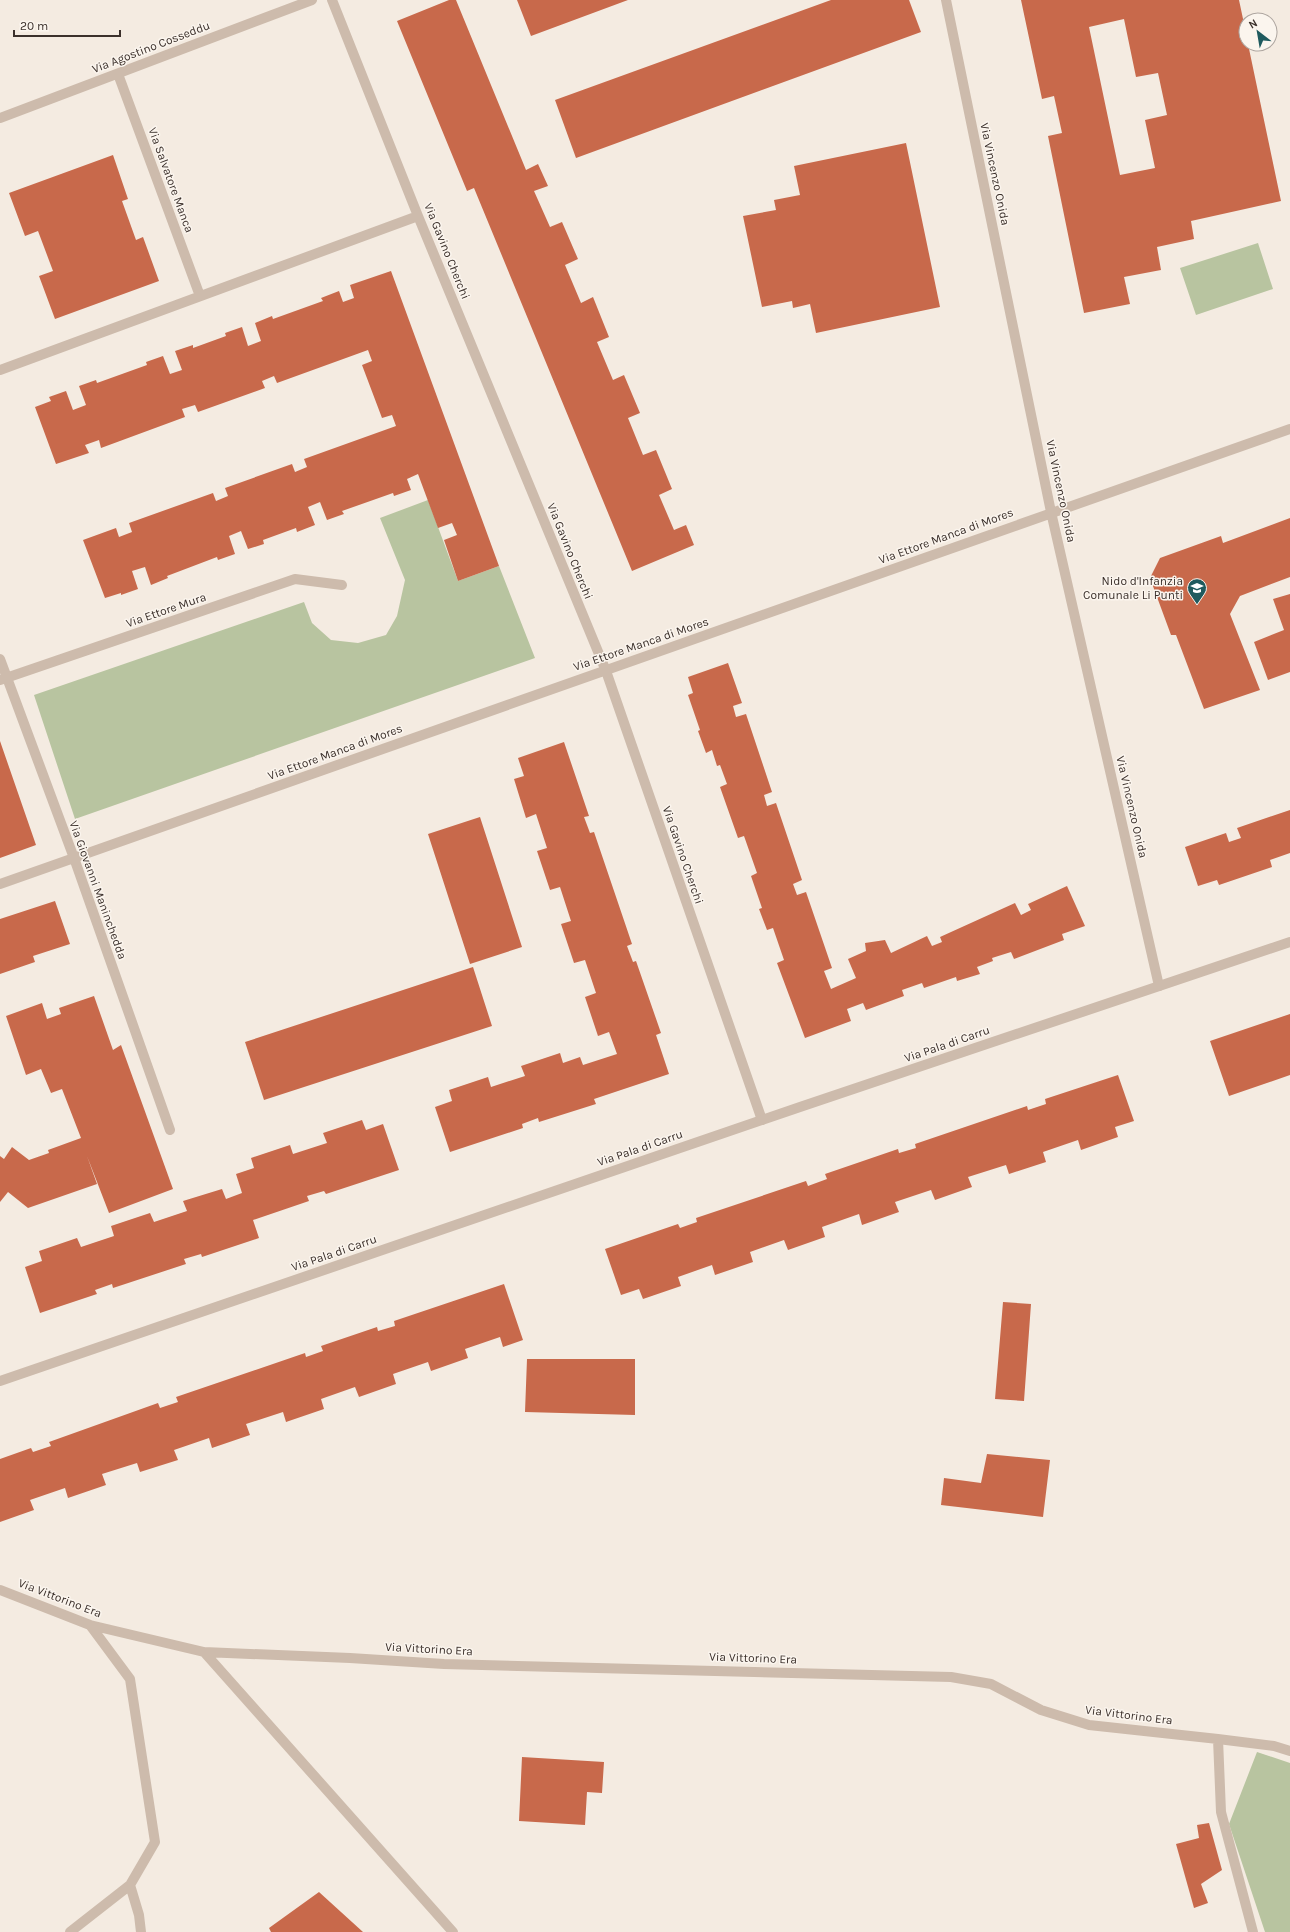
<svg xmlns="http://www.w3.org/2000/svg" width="1290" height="1932" font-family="Karla,sans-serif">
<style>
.green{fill:#b8c4a0}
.building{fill:#c8694b;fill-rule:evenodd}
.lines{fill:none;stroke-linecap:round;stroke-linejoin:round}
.minor{stroke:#cdbbac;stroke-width:10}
.tertiary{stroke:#cdbbac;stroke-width:10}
.labels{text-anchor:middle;stroke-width:3;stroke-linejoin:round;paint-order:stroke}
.street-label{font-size:12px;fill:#3b302b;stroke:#fbf5ee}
.poi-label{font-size:12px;fill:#3b302b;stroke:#fbf5ee;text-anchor:end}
</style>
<rect width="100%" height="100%" fill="#f4ebe1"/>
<path class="green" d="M1258 243 1273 289 1196 315 1180 268Z
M428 500 458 581 499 566 535 658 75 819 34 695 304 602 312 623 331 640 358 643 386 635 397 616 405 580 380 518Z
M1257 1752 1290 1763V1932H1265L1229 1824Z"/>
<path class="building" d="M449 0H456L526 170 538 164 548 186 534 191 550 227 562 222 578 259 565 265 581 303 593 297 609 337 597 342 613 380 624 375 640 413 628 418 643 455 656 450 672 489 659 495 674 530 686 525 694 545 632 571 474 188 467 191 397 21Z
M517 0H628L531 36Z
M831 0H909L921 32 576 158 555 100Z
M1021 0H1239L1246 33V44H1248L1281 201 1191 221 1194 239 1157 247 1161 270 1124 277 1130 304 1084 313 1048 136 1062 133 1054 96 1042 99ZM1124 19 1136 77 1158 73 1167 115 1145 120 1155 168 1120 175 1089 27Z
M906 143 940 307 816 333 810 304 793 308 792 301 762 307 743 216 776 210 774 200 800 195 794 166Z
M113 155 128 199 122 201 136 240 143 237 159 281 55 319 39 276 53 271 38 231 25 236 9 193Z
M391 271 499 566 458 581 444 540 457 535 452 523 438 528 418 474 407 479 411 490 394 496 393 493 342 511 344 514 327 520 320 502 308 507 315 525 297 532 296 528 263 540 264 544 248 549 241 531 229 536 235 554 218 560 217 557 167 576 168 578 151 585 145 567 132 571 138 589 121 595V593L105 598 83 540 116 528 119 537 132 532 129 523 213 493 216 501 228 496 225 488 292 464 295 472 307 467 304 459 396 426 392 415 382 418 362 365 372 361 368 350 277 383 274 376 262 381 265 388 198 412 195 405 182 409 185 417 101 448 99 440 85 445 89 453 56 464 35 407 51 401 49 397 66 391 73 410 86 405 79 386 96 380 97 383 147 365 146 362 163 356 170 374 182 370 175 351 193 345V348L226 336 225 333 242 327 248 346 261 341 255 323 272 316 273 319 323 301 321 298 339 291 343 302 354 298 350 285Z
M1290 518V577L1240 596 1230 614 1260 690 1204 709 1176 635H1171L1150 578 1160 558 1221 536 1223 543Z
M1290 594V672L1268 680 1254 642 1284 630 1273 599Z
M728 663 742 703 733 706 736 717 746 714 772 792 764 795 767 806 776 803 802 880 793 884 797 895 806 892 832 968 824 971 831 989 856 978 848 959 866 951 865 943 885 940 891 953 927 936 932 946 942 942 940 937 1015 903 1021 915 1031 910 1028 904 1067 886 1085 926 1062 934 1064 940 1014 959 1011 952 992 958 993 961 977 967 980 974 957 981 956 977 924 988 922 983 902 990 904 996 866 1010 863 1003 847 1009 851 1021 805 1038 777 963 784 960 773 928 767 930 759 909 762 908 751 876 757 873 744 836 738 838 720 787 727 784 720 765 717 766 712 750 706 753 698 731 700 730 688 695 693 693 688 677Z
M0 741 36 845 0 858Z
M564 742 589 816 584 817 590 833 594 832 632 944 627 946 633 962 636 961 661 1033 656 1035 669 1074 594 1099 596 1104 539 1122 538 1118 522 1124 523 1128 450 1152 435 1107 452 1101 449 1090 488 1077 491 1087 525 1076 521 1066 560 1053 563 1063 580 1057 583 1065 617 1054 609 1032 598 1036 585 997 596 993 585 960 574 963 561 924 571 921 560 887 550 890 537 851 547 848 536 814 526 818 514 779 524 776 518 758Z
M1290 810V853L1270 860 1272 867 1219 885 1217 880 1198 886 1185 847 1226 833 1229 842 1241 838 1237 828Z
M480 817 522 947 470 964 428 834Z
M55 901 70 944 33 956 35 962 0 974V919Z
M473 967 492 1026 264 1100 245 1042Z
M94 996 113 1050 121 1045 173 1189 109 1213 87 1156 97 1184 28 1208 8 1192 0 1202V1156L4 1159 12 1147 29 1160 49 1153 48 1150 81 1138 62 1089 51 1093 41 1069 26 1075 6 1016 42 1003 47 1019 61 1014 59 1008Z
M1290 1014V1075L1229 1096 1210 1041Z
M1118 1075 1134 1121 1115 1127 1118 1137 1081 1150 1078 1140 1043 1152 1046 1162 1009 1174 1006 1165 968 1177 972 1187 935 1200 931 1190 895 1202 899 1212 862 1225 859 1214 822 1227 825 1237 788 1250 784 1240 750 1252 753 1262 715 1275 712 1265 678 1277 681 1286 643 1299 639 1289 621 1295 605 1249 678 1224 680 1228 697 1222 696 1218 806 1181 808 1186 827 1179 825 1174 898 1149 899 1153 916 1148 915 1144 1027 1106 1028 1110 1046 1104 1045 1099Z
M362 1120 366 1130 383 1124 399 1170 326 1194 324 1191 307 1196 309 1201 253 1220 259 1238 202 1257 201 1254 184 1259 186 1264 113 1288 112 1284 95 1290 97 1294 40 1313 25 1267 42 1261 39 1251 77 1238 81 1247 114 1236 111 1226 150 1213 154 1222 187 1211 183 1201 222 1189 226 1199 242 1193 236 1174 254 1168 251 1158 290 1145 293 1154 327 1143 323 1133Z
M504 1284 523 1340 503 1347 500 1337 465 1349 468 1358 431 1371 428 1362 393 1374 396 1384 359 1397 355 1387 321 1399 324 1409 286 1422 283 1412 246 1424 250 1435 212 1448 209 1438 174 1450 178 1460 140 1472 137 1463 102 1474 106 1485 68 1498 65 1488 30 1500 34 1510 0 1522V1459L31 1448 33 1452 51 1446 49 1442 158 1403 160 1408 178 1402 176 1397 305 1353 306 1357 323 1351 321 1346 377 1327 378 1331 395 1326 394 1321Z
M1003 1302 1031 1304 1024 1401 995 1399Z
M527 1359H635V1415L525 1412Z
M987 1454 1050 1460 1043 1517 941 1505 944 1478 981 1483Z
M522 1757 604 1762 602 1793 587 1792 585 1825 519 1821Z
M1209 1823 1222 1870 1201 1884 1208 1903 1194 1908 1176 1844 1199 1838 1197 1825Z
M319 1892 363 1932H271L269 1928Z"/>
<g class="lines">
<path class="minor" d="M332 0 418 216 606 671 762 1120
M946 0 1051 512 1159 986
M118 74 200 296
M0 118 312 0
M0 370 418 216
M0 659 74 858 170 1130
M0 680 295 579 342 585
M0 884 1290 429
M0 1590 90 1625 204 1652 350 1658 444 1664 951 1677 991 1684 1041 1710 1089 1725 1218 1739 1274 1746 1290 1751
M204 1652 453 1932
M1218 1739 1221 1812 1253 1932
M130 1885 139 1915 141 1932
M70 1932 130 1885 155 1842 130 1679 90 1625"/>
<path class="tertiary" d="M0 1381 800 1107 1290 942"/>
</g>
<defs>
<symbol id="school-pin" viewBox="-11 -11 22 30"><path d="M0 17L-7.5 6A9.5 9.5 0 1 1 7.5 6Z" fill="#1f5a5e" stroke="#fbf5ee"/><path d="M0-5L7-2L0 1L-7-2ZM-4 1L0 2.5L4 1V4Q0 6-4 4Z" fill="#fff"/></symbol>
</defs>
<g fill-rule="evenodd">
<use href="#school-pin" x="1186" y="577" width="22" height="30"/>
</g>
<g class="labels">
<g class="street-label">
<text transform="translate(151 47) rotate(-21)" y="4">Via Agostino Cosseddu</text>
<text transform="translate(995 174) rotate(78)" y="4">Via Vincenzo Onida</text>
<text transform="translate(171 180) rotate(70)" y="4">Via Salvatore Manca</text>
<text transform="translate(447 251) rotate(68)" y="4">Via Gavino Cherchi</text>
<text transform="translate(1061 491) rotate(78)" y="4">Via Vincenzo Onida</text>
<text transform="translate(946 536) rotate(-20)" y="4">Via Ettore Manca di Mores</text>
<text transform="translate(570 551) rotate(68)" y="4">Via Gavino Cherchi</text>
<text transform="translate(166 610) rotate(-19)" y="4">Via Ettore Mura</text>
<text transform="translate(641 644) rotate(-19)" y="4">Via Ettore Manca di Mores</text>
<text transform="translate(335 752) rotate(-20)" y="4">Via Ettore Manca di Mores</text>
<text transform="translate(1132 807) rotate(77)" y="4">Via Vincenzo Onida</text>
<text transform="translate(683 855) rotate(71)" y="4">Via Gavino Cherchi</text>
<text transform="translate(98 890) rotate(70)" y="4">Via Giovanni Maninchedda</text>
<text transform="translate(947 1044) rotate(-19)" y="4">Via Pala di Carru</text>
<text transform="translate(640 1148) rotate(-19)" y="4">Via Pala di Carru</text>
<text transform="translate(334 1253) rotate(-19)" y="4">Via Pala di Carru</text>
<text transform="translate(60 1598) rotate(21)" y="4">Via Vittorino Era</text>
<text transform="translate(429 1649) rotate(3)" y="4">Via Vittorino Era</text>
<text transform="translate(753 1658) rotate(2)" y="4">Via Vittorino Era</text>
<text transform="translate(1129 1715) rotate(7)" y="4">Via Vittorino Era</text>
</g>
<g class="poi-label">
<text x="1183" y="585">Nido d'Infanzia<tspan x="1183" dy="14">Comunale Li Punti</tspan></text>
</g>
</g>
<g transform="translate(1258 32) rotate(329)"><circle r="19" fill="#fbf5ee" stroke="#aea6a0"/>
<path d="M0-3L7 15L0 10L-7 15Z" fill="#1f5a5e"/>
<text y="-6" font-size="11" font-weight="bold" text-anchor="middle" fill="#3b302b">N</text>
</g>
<path d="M14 30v6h106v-6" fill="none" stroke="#3b302b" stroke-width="2"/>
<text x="20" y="30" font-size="12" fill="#3b302b" stroke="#fbf5ee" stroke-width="3" paint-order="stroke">20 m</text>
</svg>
